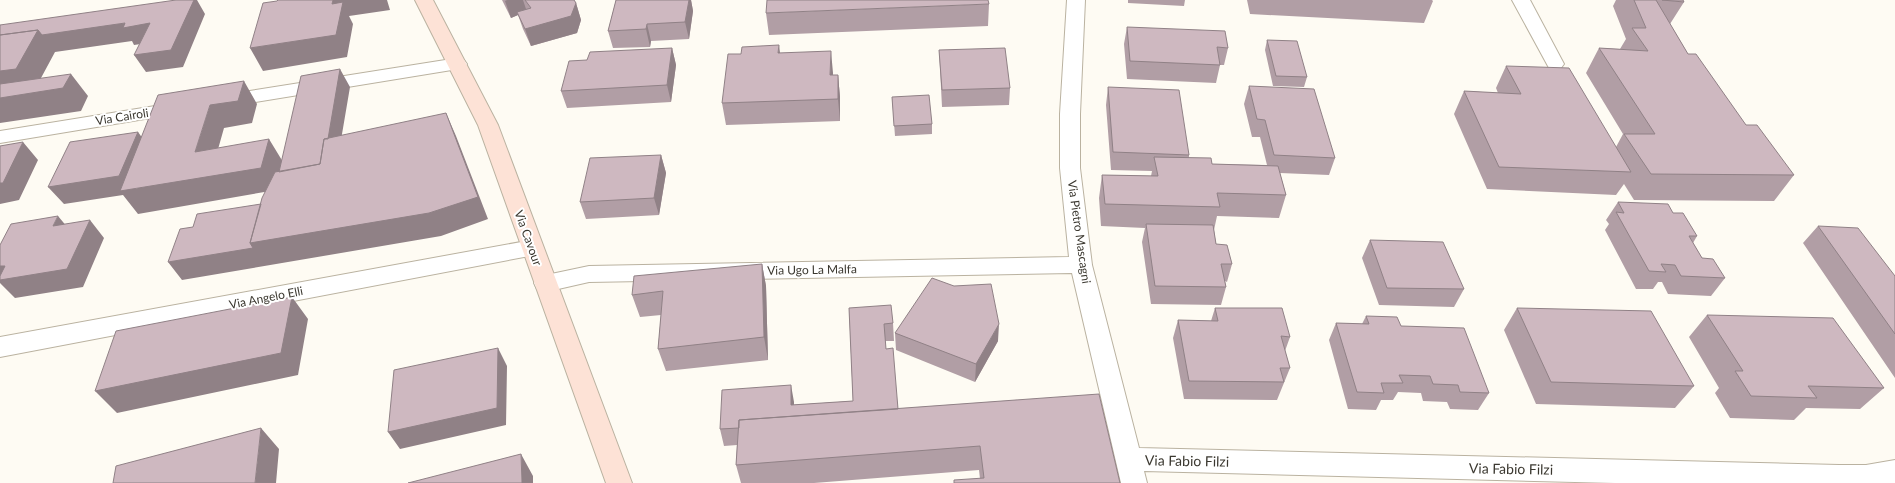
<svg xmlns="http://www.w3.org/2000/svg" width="1895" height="483" font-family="Lato,sans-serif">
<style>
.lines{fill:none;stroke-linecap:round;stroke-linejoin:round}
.street-casing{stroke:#bab2a0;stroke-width:2}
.secondary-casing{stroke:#bab2a0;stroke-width:2}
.street{fill:#fff;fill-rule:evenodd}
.secondary{fill:#fde2d6;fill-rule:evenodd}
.wall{fill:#b19ea5}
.shaded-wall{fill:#908186}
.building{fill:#ceb8c0;stroke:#908186}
.labels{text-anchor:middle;stroke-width:4;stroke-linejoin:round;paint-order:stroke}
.street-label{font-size:12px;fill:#3b3830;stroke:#fff}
.near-street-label{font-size:14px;fill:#3b3830;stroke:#fff}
</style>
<rect width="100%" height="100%" fill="#fefbf3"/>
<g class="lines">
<defs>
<path id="street" d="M1067 0H1085L1080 114V168L1092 265 1139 448 1839 465H1866L1895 460V483H1615L1144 471 1147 483H1121L1072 273 589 282 545 292 537 289 534 283 537 277 589 266 1069 257 1060 168V114Z
M1512 0H1530L1564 64 1561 68 1555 70 1549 68Z
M458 58 464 60 467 64 464 68 224 107 217 105 214 101 217 97 224 95Z
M180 102 187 104 190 108 187 112 0 143V131Z
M532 240 540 242 543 248 540 254 0 357V337Z"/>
<path id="secondary" d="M415 0H433L498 125 632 483H606L478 125Z"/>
</defs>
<use href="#street" class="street-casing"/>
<use href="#secondary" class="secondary-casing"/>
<use href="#street" class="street"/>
<use href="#secondary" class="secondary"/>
</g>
<path class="wall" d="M502 0H574L576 3 581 20 577 33 531 46 523 29 518 15 511 18Z
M616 0H691L693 11 689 39 651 41 650 47 613 48 608 31Z
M1128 0H1185L1184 6 1128 3Z
M1247 0H1432L1433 1 1424 23 1250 14Z
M1616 0H1683L1684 2 1670 24 1688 54 1746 125 1794 175 1774 201 1634 200 1624 184 1616 195 1487 189 1454 114 1464 91 1498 93 1496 88 1506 66 1616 147 1623 134 1586 73 1599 48 1620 49 1626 39 1613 6Z
M989 4 988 26 769 35 766 13Z
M1127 27 1228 48 1224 65H1220L1216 83 1127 79 1124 44Z
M1267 40 1307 77 1304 87 1273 86 1265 50Z
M672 48 676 65 671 102 567 108 561 91 587 60Z
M939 50 1010 88 1009 105 942 107 940 68Z
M780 53 833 75H838L840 97V121L726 125 722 103Z
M1249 86 1335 158 1329 175 1280 173 1286 195 1279 218 1217 216 1214 230 1216 244 1232 264 1227 282 1225 281 1226 287 1221 305 1151 304 1142 242 1145 228 1101 226 1099 198 1102 175 1151 176 1152 171 1111 170 1106 105 1108 87 1189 155V158L1212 164 1267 165 1260 137H1252L1244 104Z
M892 97 932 124V134L895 136Z
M661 155 666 173 659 215 586 219 580 202Z
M1618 202 1673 213 1697 236 1693 243 1702 258 1725 278 1711 296 1668 294 1662 282H1658L1653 289H1636L1605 230 1609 224 1606 220Z
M1818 226 1895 276V378L1803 243Z
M1370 240 1464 289 1454 307 1379 305 1362 258Z
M762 264 766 286 768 360 666 371 658 349 661 315 640 317 632 295Z
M849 308 893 323 894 341H885L886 349 898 409 1120 483 980 479 979 470 814 483H741L736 465 737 445 724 446 720 429 794 402V405L853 401Z
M1215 308 1290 337 1285 351 1290 368 1277 400 1184 399 1173 338 1178 320 1211 321Z
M1517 308 1694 386 1675 408 1536 404 1504 330Z
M1707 315 1884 388 1860 409 1806 408 1794 420 1730 418 1715 393 1719 388 1689 337Z
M1366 316 1401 326 1489 393 1478 410 1450 409 1447 402 1423 401 1421 393 1398 392 1393 400H1381L1376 410 1348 409 1329 340 1336 323 1362 324Z
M895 333 998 341 975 382 896 350Z"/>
<path class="shaded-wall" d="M194 0H197L205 14 183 67 146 72 134 55Z
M333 0H387L390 10 349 16 353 24 347 57 263 71 250 48 332 4Z
M507 0H523L527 12H517L518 15 511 18 505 1Z
M689 0H691L693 11 689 39 685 22Z
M576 3 581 20 577 33 531 46 525 29Z
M125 23H150L161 41 134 45 132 41 55 52 34 91 71 74 88 96 81 111 0 123V71L38 30Z
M647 24 651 41 650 47 646 29Z
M779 45 782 68 778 53Z
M672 48 676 65 671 102 667 85Z
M831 51 833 73 832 98 830 75Z
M340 69 350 87 333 187 276 190 138 214 123 195 64 204 48 187 138 132 151 150 135 189 269 139 283 162Z
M838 75 840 97V121L838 99Z
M244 81 257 104 252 123 224 128 211 174 195 152 210 105Z
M446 113 456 136 488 219 441 236 182 280 168 262 250 243Z
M23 142 38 160 19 200 0 204V183Z
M661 155 666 173 659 215 654 198Z
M58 216 73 234 53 226Z
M90 220 104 238 83 287 15 298 0 283V266Z
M762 264 766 286 768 360 764 337Z
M292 297 308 319 298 375 117 413 95 391Z
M999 324 998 341 975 382 976 364Z
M498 348 507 366 506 425 400 449 388 432Z
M791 385 794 402V423L791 405Z
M261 428 279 449 276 483H255Z
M521 454 533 476V483H522Z"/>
<path class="building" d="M176 0H194L171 50 134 55 150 23 123 28 125 23 42 35 38 30 0 35V25Z
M278 0H333L332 4 343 2 336 35 250 48 263 3 277 1Z
M525 0H574L576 3 571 16 525 29 517 12 531 8Z
M616 0H689L685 22 647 24 646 29 608 31Z
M767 0H988L989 4 766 13Z
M1634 0H1656L1688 54H1696L1746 125H1757L1794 175 1651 174 1624 134H1655L1599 48 1648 51 1632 28H1646Z
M1662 0H1683L1684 2Z
M1127 27 1225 31 1228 48 1217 47 1220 65 1130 61Z
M38 30 16 69 0 71V35Z
M1267 40 1297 41 1307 77 1276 76Z
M779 45 778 53 831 51 830 75H838V99L722 103 728 54H741L742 47Z
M672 48 667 85 561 91 569 61 587 60 590 52Z
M1005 48 1010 88 942 90 939 50Z
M1506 66 1569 68 1631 172 1499 167 1464 91 1521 94Z
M340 69 328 139H324L320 164 279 172 301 76Z
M71 74 63 88 0 98V84Z
M244 81 238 101 210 105 195 152 269 139 261 168 120 191 158 95Z
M1249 86 1314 89 1335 158 1274 155 1265 120 1257 119Z
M1108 87 1179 90 1189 155 1113 152Z
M929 95 932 124 894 126 892 97Z
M446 113 478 197 429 213 250 243 262 198 275 172 320 164 324 139Z
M138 132 119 176 48 187 70 142Z
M23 142 3 183H0V146Z
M661 155 654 198 580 202 590 158Z
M1154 157 1211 158 1212 164 1278 166 1286 195 1217 193 1220 207 1105 204 1102 175 1158 176Z
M1618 202 1668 204 1673 213H1683L1697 236H1689L1702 258 1713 259 1725 278 1681 276 1675 265 1661 264 1666 272 1649 271 1616 212 1624 213Z
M261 204 250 243 253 248 168 262 180 229 193 227 197 214Z
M58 216 53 226 90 220 67 269 0 280V276L5 266H0V245L11 224Z
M1146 224 1213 225 1216 244 1227 245 1232 264H1221L1226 287 1155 286Z
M1818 226 1858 228 1895 276V334Z
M1370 240 1443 242 1464 289 1387 288Z
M762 264 764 337 658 349 663 291 632 295 634 276Z
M932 278 954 286 991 284 999 324 976 364 895 333Z
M292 297 281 353 95 391 116 331Z
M891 305 893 323 884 324 886 349 893 348 898 409 739 420V428L720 429 722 390 791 385V405L853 401 849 308Z
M1215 308H1282L1290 337 1281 336 1290 368H1280L1284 382 1189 381 1178 320 1218 321Z
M1517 308 1651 311 1694 386 1551 382Z
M1707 315 1833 318 1884 388 1808 386 1817 398 1751 396 1735 371H1743Z
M1366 316 1397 317 1401 326 1464 328 1489 393 1460 392 1458 385 1433 384 1430 376 1399 375 1403 383H1381L1384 393 1357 392 1336 323 1369 324Z
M498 348 497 408 388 432 394 370Z
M1099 394 1120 483H954V480L984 478 980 446 736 465 739 420Z
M261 428 255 483H113L116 466Z
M521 454 522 483H408Z"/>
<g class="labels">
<g class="street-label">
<text transform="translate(122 117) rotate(-9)" y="4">Via Cairoli</text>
<text transform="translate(1079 232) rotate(82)" y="4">Via Pietro Mascagni</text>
<text transform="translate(528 238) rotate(70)" y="4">Via Cavour</text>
<text transform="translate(812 270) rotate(-1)" y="4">Via Ugo La Malfa</text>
<text transform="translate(266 298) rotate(-11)" y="4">Via Angelo Elli</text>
</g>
<g class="near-street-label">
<text transform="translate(1187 461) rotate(1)" y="5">Via Fabio Filzi</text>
<text transform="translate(1511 469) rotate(1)" y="5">Via Fabio Filzi</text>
</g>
</g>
</svg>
